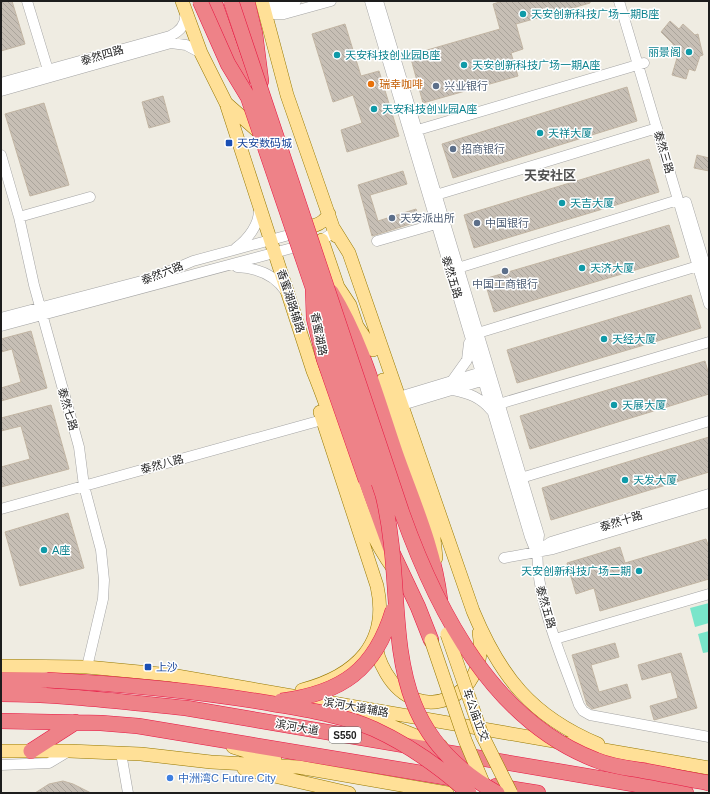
<svg xmlns="http://www.w3.org/2000/svg" width="710" height="794" font-family="Helvetica,'Noto Sans SC',sans-serif">
<style>
.pitch{fill:#79e5ca}
.building{fill:url(#building-back-hatch);stroke:#c2b5a3}
.lines{fill:none;stroke-linecap:round;stroke-linejoin:round}
.minor-casing{stroke:#a4a4a4;stroke-width:11}
.major-casing{stroke:#967800;stroke-width:14}
.highway-casing{stroke:#e71541;stroke-width:16}
.minor{stroke:#fff;stroke-width:10}
.major{stroke:#ffe097;stroke-width:13}
.highway{stroke:#ee8288;stroke-width:15}
.major-bridge-casing{stroke:#967800;stroke-width:14;stroke-linecap:butt}
.highway-bridge-casing{stroke:#e71541;stroke-width:16;stroke-linecap:butt}
.major-bridge{stroke:#ffe097;stroke-width:13}
.highway-bridge{stroke:#ee8288;stroke-width:15}
.culture-dot{fill:#0f9aa8;stroke:#fff;stroke-width:1.5}
.food-dot{fill:#e8710a;stroke:#fff;stroke-width:1.5}
.service-dot{fill:#5c6f8a;stroke:#fff;stroke-width:1.5}
.transit-dot{fill:#1a4fb4;stroke:#fff;stroke-width:1.5}
.shop-dot{fill:#3f7fe0;stroke:#fff;stroke-width:1.5}
.labels{text-anchor:middle;stroke-width:3;stroke-linejoin:round;paint-order:stroke}
.shield{fill:#fff;stroke:#616161;stroke-width:1}
.shield-label{font-size:10px;font-weight:bold;fill:#1d1d1d}
.culture-label{font-size:11px;fill:#0d838f;stroke:#fff;text-anchor:start}
.street-label{font-size:11px;fill:#1d1d1d;stroke:#fff}
.food-label{font-size:11px;fill:#c56008;stroke:#fff;text-anchor:start}
.service-label{font-size:11px;fill:#4e5e75;stroke:#fff;text-anchor:start}
.transit-label{font-size:11px;fill:#164399;stroke:#fff;text-anchor:start}
.shop-label{font-size:11px;fill:#366cbe;stroke:#fff;text-anchor:start}
.quarter-label{font-size:13px;font-weight:bold;fill:#505050;stroke:#fff}
</style>
<defs>
<pattern id="building-back-hatch" width="6" height="6" patternUnits="userSpaceOnUse"><rect width="6" height="6" fill="#c7bfb5"/><path d="M-1 5l2 2M0 0l6 6M5-1l2 2" fill="none" stroke="#aaa49b"/></pattern>
</defs>
<rect width="100%" height="100%" fill="#efece2"/>
<path class="pitch" d="M709 603V623L695 627 690 608Z
M709 631V652L703 653 698 634Z"/>
<path class="building" d="M1 1H12L25 44 1 51Z
M503 1H590V3L516 24 523 49 511 53 518 76 423 103 410 55 500 29 493 4Z
M670 21 679 29 683 24 695 35 698 34 701 47 703 55 700 56 695 71 689 69 686 79 672 75 677 58 673 44 661 32Z
M345 24 361 76 379 71 399 136 347 152 341 130 362 123 353 95 333 102 312 34Z
M627 87 637 121 453 178 442 144Z
M163 96 170 122 149 128 142 102Z
M44 103 69 185 30 196 5 114Z
M697 155 709 158V171L694 168Z
M649 159 659 192 474 248 464 215Z
M403 171 407 184 370 195 378 221 416 209 420 221 372 236 358 185Z
M669 225 679 257 494 312 484 279Z
M691 295 701 328 517 383 507 350Z
M31 331 47 388 1 401V388L21 382 12 349 1 352V339Z
M705 361 709 375V394L530 449 520 416Z
M51 405 69 469 1 487V467L30 459 21 426 1 431V418Z
M709 437V472L551 520 542 488Z
M68 513 84 568 20 586 5 532Z
M706 539 709 548V579L600 611 594 588 576 594 567 563 620 547 625 563Z
M615 643 619 657 591 665 599 692 627 684 631 698 592 709 587 705 572 655Z
M681 653 697 708 654 720 650 706 678 698 671 672 642 680 638 665Z
M63 781 73 784 91 793H35L49 784Z"/>
<g class="lines">
<defs>
<path id="minor" d="M27 1 48 70
M370 1 530 537 536 552
M378 1 539 535C530 589 561 654 579 705L583 711 590 715 709 737
M619 1 709 304
M263 6 281 5 296 1
M265 14H284L331 1
M1 83 170 36C181 31 187 23 185 11
M1 91 171 43 186 45 201 53
M411 132 644 63
M1 155 19 217 34 285 79 447 84 486 101 550 104 580 103 599 87 667
M436 195 657 128
M686 202 709 278
M19 217 90 197
M377 241 436 224
M236 248C248 239 260 224 259 208
M237 267C256 268 275 274 286 292
M458 268 678 200
M1 318 153 278 193 261 300 232
M1 326 322 240 331 234 334 229
M478 333 698 266
M452 381 467 360 469 343
M453 390C469 393 481 398 491 410
M399 397 485 371
M499 404 709 342
M402 405 488 379
M521 478 709 421
M1 509 322 420
M539 550 551 542 709 494
M504 558 553 549 709 502
M555 639 709 594
M121 753 128 793
M1 765 49 763 69 751"/>
<path id="major" d="M182 1 201 53 226 103 313 371C325 400 335 430 345 460 359 502 368 534 395 571
M262 1 287 95 336 236
M226 103 262 135
M299 220C308 232 323 224 329 214
M334 229 349 253 473 611C500 676 531 716 598 744
M322 240 338 287 350 305 357 326 373 350
M383 380 428 512 433 529 436 558
M376 641C376 653 380 663 386 673 419 730 491 696 479 633
M1 666 87 667 171 675 709 768
M302 690C355 676 390 644 377 586L320 412
M359 713 441 746
M233 747 275 760
M1 751H69L141 754 211 762 298 767 447 793
M244 769 349 793"/>
<path id="highway" d="M214 1 242 81
M247 1 255 34 261 81
M331 292C362 342 377 400 396 455 413 503 434 549 440 600
M366 480 392 552 418 607 431 640
M1 680H47
M1 694C63 694 124 702 186 708L686 793
M1 721 101 723 138 726 457 779
M31 751 76 722
M496 786 538 793"/>
</defs>
<use href="#minor" class="minor-casing"/>
<use href="#major" class="major-casing"/>
<use href="#highway" class="highway-casing"/>
<use href="#minor" class="minor"/>
<use href="#major" class="major"/>
<use href="#highway" class="highway"/>
<defs>
<path id="major-bridge" d="M447 634 482 735 511 793
M431 640 465 740 484 785"/>
<path id="highway-bridge" d="M200 1 228 64 248 97 313 288 314 318 324 359 366 480
M231 1 402 513C437 611 493 721 596 760 610 766 626 768 640 770 663 774 686 779 709 783
M313 288 383 495C411 611 368 721 497 793
M47 680C123 684 199 691 274 704 308 710 342 715 374 729 409 745 440 767 469 793
M281 701C342 693 375 670 393 610"/>
</defs>
<use href="#major-bridge" class="major-bridge-casing"/>
<use href="#highway-bridge" class="highway-bridge-casing"/>
<use href="#major-bridge" class="major-bridge"/>
<use href="#highway-bridge" class="highway-bridge"/>
</g>
<g class="culture-dot">
<circle cx="523" cy="14" r="4"/>
<circle cx="689" cy="52" r="4"/>
<circle cx="337" cy="55" r="4"/>
<circle cx="464" cy="65" r="4"/>
<circle cx="374" cy="109" r="4"/>
<circle cx="540" cy="133" r="4"/>
<circle cx="562" cy="203" r="4"/>
<circle cx="582" cy="268" r="4"/>
<circle cx="604" cy="339" r="4"/>
<circle cx="614" cy="405" r="4"/>
<circle cx="625" cy="480" r="4"/>
<circle cx="44" cy="550" r="4"/>
<circle cx="639" cy="571" r="4"/>
</g>
<circle class="food-dot" cx="371" cy="84" r="4"/>
<g class="service-dot">
<circle cx="436" cy="86" r="4"/>
<circle cx="453" cy="149" r="4"/>
<circle cx="392" cy="218" r="4"/>
<circle cx="477" cy="223" r="4"/>
<circle cx="505" cy="271" r="4"/>
</g>
<g class="transit-dot">
<rect x="225" y="139" width="8" height="8" rx="2"/>
<rect x="144" y="663" width="8" height="8" rx="2"/>
</g>
<circle class="shop-dot" cx="170" cy="778" r="4"/>
<g class="labels">
<rect class="shield" x="329" y="727" width="32" height="16" rx="3"/>
<g class="shield-label">
<text x="345" y="739">S550</text>
</g>
<g class="culture-label">
<text x="531" y="18">天安创新科技广场一期B座</text>
<text x="681" y="56" text-anchor="end">丽景阁</text>
<text x="345" y="59">天安科技创业园B座</text>
<text x="472" y="69">天安创新科技广场一期A座</text>
<text x="382" y="113">天安科技创业园A座</text>
<text x="548" y="137">天祥大厦</text>
<text x="570" y="207">天吉大厦</text>
<text x="590" y="272">天济大厦</text>
<text x="612" y="343">天经大厦</text>
<text x="622" y="409">天展大厦</text>
<text x="633" y="484">天发大厦</text>
<text x="52" y="554">A座</text>
<text x="631" y="575" text-anchor="end">天安创新科技广场二期</text>
</g>
<g class="street-label">
<text transform="translate(102 55) rotate(-16)" y="4">泰然四路</text>
<text transform="translate(664 152) rotate(74)" y="4">泰然三路</text>
<text transform="translate(162 273) rotate(-21)" y="4">泰然六路</text>
<text transform="translate(452 277) rotate(73)" y="4">泰然五路</text>
<text transform="translate(291 301) rotate(72)" y="4">香蜜湖路辅路</text>
<text transform="translate(319 334) rotate(79)" y="4">香蜜湖路</text>
<text transform="translate(68 409) rotate(74)" y="4">泰然七路</text>
<text transform="translate(162 464) rotate(-15)" y="4">泰然八路</text>
<text transform="translate(621 521) rotate(-17)" y="4">泰然十路</text>
<text transform="translate(546 607) rotate(74)" y="4">泰然五路</text>
<text transform="translate(356 707) rotate(10)" y="4">滨河大道辅路</text>
<text transform="translate(476 715) rotate(70)" y="4">车公庙立交</text>
<text transform="translate(297 727) rotate(10)" y="4">滨河大道</text>
</g>
<g class="food-label">
<text x="379" y="88">瑞幸咖啡</text>
</g>
<g class="service-label">
<text x="444" y="90">兴业银行</text>
<text x="461" y="153">招商银行</text>
<text x="400" y="222">天安派出所</text>
<text x="485" y="227">中国银行</text>
<text x="505" y="288" text-anchor="middle">中国工商银行</text>
</g>
<g class="transit-label">
<text x="237" y="147">天安数码城</text>
<text x="156" y="671">上沙</text>
</g>
<g class="shop-label">
<text x="178" y="782">中洲湾C Future City</text>
</g>
<g class="quarter-label">
<text x="550" y="180">天安社区</text>
</g>
</g>
<rect width="710" height="794" fill="none" stroke="#1d1d1d" stroke-width="4"/>
</svg>
